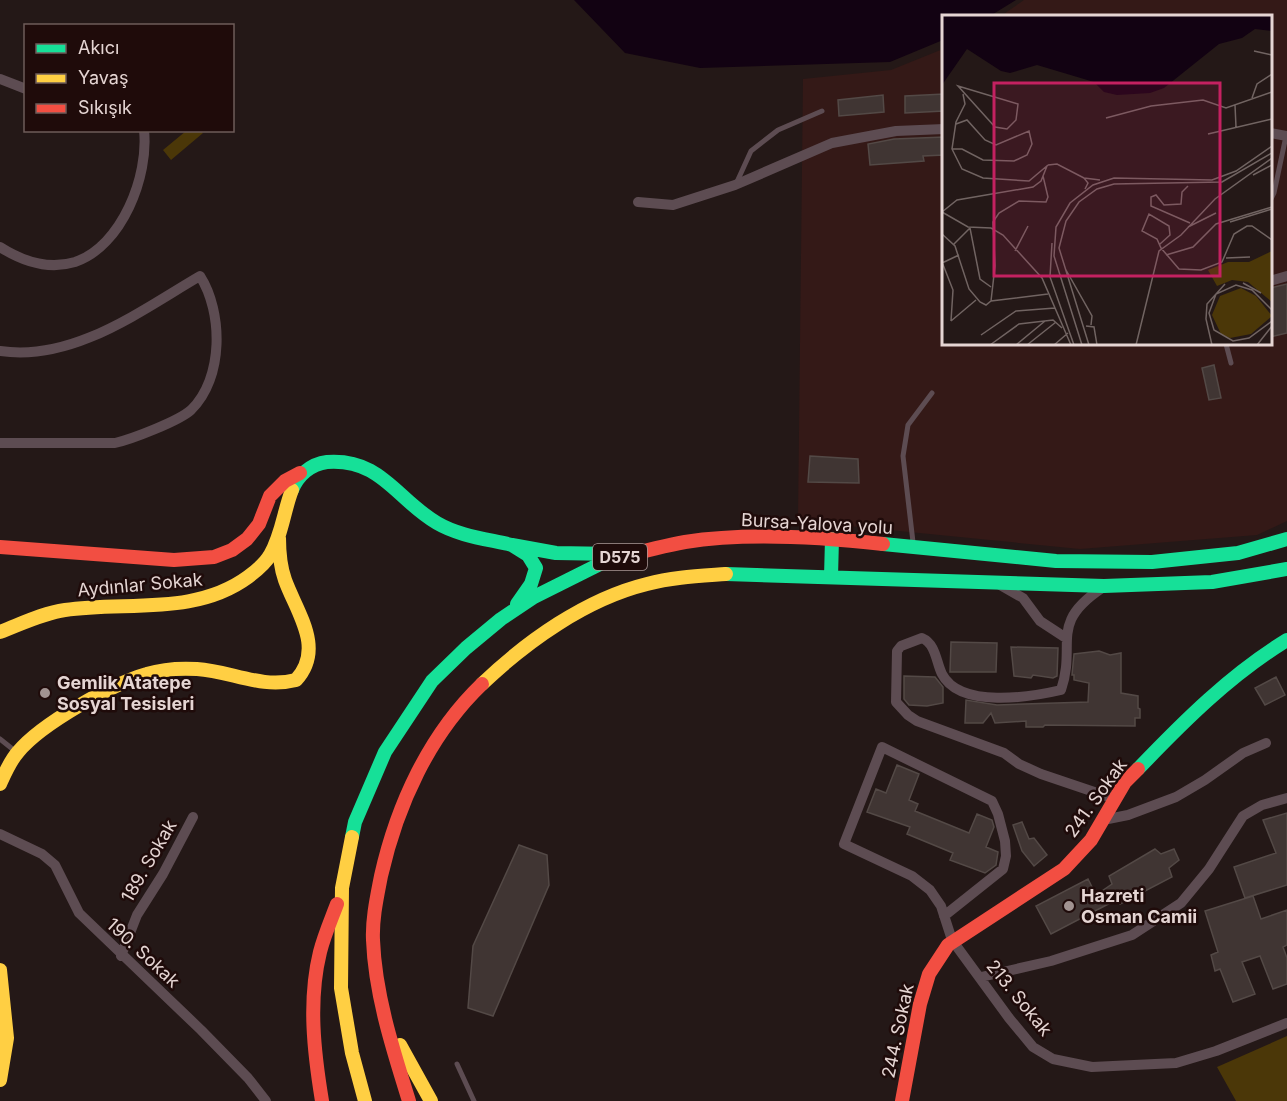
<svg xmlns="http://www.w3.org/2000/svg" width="1287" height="1101" font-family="Inter,sans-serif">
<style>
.built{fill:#341917}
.green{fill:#4b3708}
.water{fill:#120212}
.building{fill:#403533;stroke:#534946;stroke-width:1.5}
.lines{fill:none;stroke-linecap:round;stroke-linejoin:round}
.lane{stroke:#5d4c52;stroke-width:5}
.street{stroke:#5d4c52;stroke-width:10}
.fast{stroke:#16e098;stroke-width:14}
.slow{stroke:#ffcf43;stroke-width:14}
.jam{stroke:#f24e42;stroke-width:14}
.poi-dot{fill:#a19391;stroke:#1f0b0a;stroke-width:2}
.labels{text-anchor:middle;stroke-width:5;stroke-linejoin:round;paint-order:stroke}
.shield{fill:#1f0b0a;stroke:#aa9897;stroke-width:1.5}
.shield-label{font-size:16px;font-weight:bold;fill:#e5d5d3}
.street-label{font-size:18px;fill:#e5d5d3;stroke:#1f0b0a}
.poi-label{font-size:18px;font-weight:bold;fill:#e5d5d3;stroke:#1f0b0a;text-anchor:start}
.inset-road{fill:none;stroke:#716462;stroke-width:1.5}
.view{fill:#c42161;fill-opacity:0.15;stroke:#c42161;stroke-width:3}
.inset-edge{fill:none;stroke:#e5d5d3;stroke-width:3}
</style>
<rect width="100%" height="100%" fill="#241817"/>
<path class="built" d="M1024 0H1287V521L1257 535 1080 549 798 521 803 79 891 70 943 49 944 344H1270V16H1001Z"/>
<path class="green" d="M186 131H201L203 133 171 160 163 150Z
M1287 1036V1101H1236L1217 1067Z"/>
<path class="water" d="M574 0H1016L990 16H944L943 40 890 62 700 68 625 53Z"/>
<path class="building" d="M944 94V111L905 113V96Z
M883 95 884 112 839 116 838 100Z
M944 137V155L923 156 924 161 870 165 868 144 894 139Z
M1287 284V333L1270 337V288Z
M1214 365 1221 398 1209 400 1202 368Z
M810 456 858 459 859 483 808 482Z
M951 642 997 643 996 672H950Z
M1011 647 1058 648 1057 676 1053 678 1033 675 1031 678 1014 676Z
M1099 651 1110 655 1121 653V693L1138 696V708L1140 709V718H1135V726L1045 725 1043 727H1026V721L995 723 991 713 983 723H965L966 700 997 705 1088 702 1089 683 1074 680V675H1072L1074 654Z
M904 676 935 677 943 687V703L927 706 909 705 904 699Z
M1276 677 1285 695 1265 705 1255 688Z
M897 765 919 774 909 800 918 804 915 811 969 833 977 814 992 820 994 827 986 847 998 852 996 865 985 873 950 860 953 853 907 834 910 827 867 812 876 789 886 793Z
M1287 813V885L1245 898 1234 867 1276 853 1263 820Z
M1022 822 1029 839 1034 838 1047 855 1034 866 1022 851 1013 825Z
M519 845 547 855 549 885 493 1016 468 1008 473 946Z
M1155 849 1161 854 1174 849 1179 860 1169 868 1172 877 1120 904 1116 900 1051 934 1036 906 1088 879 1096 895 1112 884 1109 876Z
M1253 896 1261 919 1287 910V945L1283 947 1287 958V984L1273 989 1260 956 1242 962 1255 994 1233 1002 1220 969 1215 971 1211 955 1218 952 1205 911Z"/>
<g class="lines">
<path class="lane" d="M736 184 751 151 778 130 822 111
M1270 201 1274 193 1286 136
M1226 344 1231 363
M913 542 903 456 908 425 932 393
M0 739 15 751
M457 1064 474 1101"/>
<path class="street" d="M0 79 26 89
M1270 133 1287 136
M638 202 673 205 735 185 832 143 896 131 944 129
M0 247C22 261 49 270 75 262 122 246 149 176 144 130
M1270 281 1287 276
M0 351C73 362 140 311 200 276 223 312 224 378 191 410 179 421 132 439 115 443H0
M1000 585 1023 598 1040 621 1066 638
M1102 588C1048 624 1077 643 1061 690 1031 697 960 709 942 674 936 662 936 644 922 638L901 646 897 651 896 702 908 715 917 721 1004 753 1019 764 1041 774 1115 799
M1103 820 1128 815 1176 797 1205 780 1243 753 1266 743
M0 834 42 854 55 865 79 913 201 1030 248 1078 266 1101
M944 916 1003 869 1006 856 1005 841 998 814 992 801 882 747 844 844 912 876 930 890 941 906 952 940 1009 1018 1033 1047 1053 1059 1092 1067 1176 1063 1216 1051 1287 1023
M121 956 137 915 163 874 193 817
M981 977 1051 961 1132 935 1181 903 1209 869 1243 816 1262 805 1287 798"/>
<path class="fast" d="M292 490C298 475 311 464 327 462 381 458 396 499 437 523 459 536 487 539 512 545
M883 544 1056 561 1152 562 1238 553 1287 539
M726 574 1104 586 1212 582 1287 569
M831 577 832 539
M517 604 531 584 536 568 528 555 512 545 556 553 615 554
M1138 769C1184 721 1230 675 1287 640
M352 837 355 822 385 752 432 681 466 648 501 619 534 597 604 562 618 558"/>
<path class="slow" d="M0 632C21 624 43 613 65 610 126 601 195 616 248 577 256 571 265 564 270 555 282 535 284 510 292 490
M482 684C527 641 586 599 647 584 673 577 699 576 726 574
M0 784C5 773 10 761 18 752 41 724 112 684 147 674 163 669 180 668 197 669 231 671 261 689 296 680 325 648 297 613 285 580 280 566 279 553 279 538
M352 837 342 888 341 988 352 1053 365 1101
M0 970 7 1038 0 1080
M400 1045 431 1101"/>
<path class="jam" d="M0 547 174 560 214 557 232 550 247 539 259 524 270 496 285 481 300 473
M618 558C640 552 663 546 685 542 748 532 820 537 883 544
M322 1101C314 1052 308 1001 320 952 324 936 331 920 337 904
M409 1101C393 1050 375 994 373 940 372 919 377 897 381 876 397 805 429 735 482 684
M902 1101 920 1004 929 974 948 945 1064 869 1091 840 1125 782 1138 769"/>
</g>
<g class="poi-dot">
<circle cx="45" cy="693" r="6"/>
<circle cx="1069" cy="906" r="6"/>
</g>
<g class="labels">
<rect class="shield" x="593" y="544" width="54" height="26" rx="4.5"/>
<g class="shield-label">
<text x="620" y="563">D575</text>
</g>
<g class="street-label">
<text transform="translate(817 524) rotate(3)" y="6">Bursa-Yalova yolu</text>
<text transform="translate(140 585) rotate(-5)" y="6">Aydınlar Sokak</text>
<text transform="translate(1096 798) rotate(-54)" y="6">241. Sokak</text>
<text transform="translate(149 861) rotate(-60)" y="6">189. Sokak</text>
<text transform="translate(143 953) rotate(43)" y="6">190. Sokak</text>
<text transform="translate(1019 998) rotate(51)" y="6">213. Sokak</text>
<text transform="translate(898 1031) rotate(-78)" y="6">244. Sokak</text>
</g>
<g class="poi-label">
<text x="57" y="689">Gemlik Atatepe<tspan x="57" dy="21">Sosyal Tesisleri</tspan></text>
<text x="1081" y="902">Hazreti<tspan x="1081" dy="21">Osman Camii</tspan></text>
</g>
</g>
<g transform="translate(942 15)">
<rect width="330" height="330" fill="#241817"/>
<path d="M330 236V287L306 267 290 265 275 271 266 255 286 247H307ZM299 273 314 281 330 301 309 319 288 323 279 319 270 300 278 281Z" fill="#4b3708"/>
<path d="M0 0H330V16L313 14 300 23 277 29 222 73 208 78 175 80 162 77 152 67 95 50 68 58 59 56 25 34 0 70Z" fill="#120212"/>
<path class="inset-road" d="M312 36 330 40M16 71 76 89 74 105 65 114 53 112ZM21 79 23 89 14 107 10 134 20 154 41 163 87 166 106 150M310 83 315 69 330 59M293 90 294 112M164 103 209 91 261 85 284 93 330 77M266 119 330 104M10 134H20L41 145 72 146 85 140 90 129 87 116 54 130 43 125 25 105 14 109M106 150 115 149 142 163M311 160 330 150M246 171 240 177 239 189 222 190 214 180 209 182V191L248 208M143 174 146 168 142 163 158 165M0 197 26 212 49 213 61 220 100 263 129 330M0 197 15 185 91 172 99 166 105 151M288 207 330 194M246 212 274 198M0 219 13 231 27 274 38 287 44 290 49 286 106 279M110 228 108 262 132 330M12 229 28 213 38 264 49 272M218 229 228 220 227 211 207 199 200 216 215 224 219 233 237 254 259 255 280 247 292 219 305 211H310L330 225M73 236 86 211M224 240 251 232 274 209 330 192M284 243 308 242M0 247 11 275 9 306M0 248 17 240M124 255 150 301 149 310M301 268 319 278M49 286 53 251 51 207 57 198 77 186 104 187 106 182 101 161M330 295 310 275 294 270 274 279 267 298 272 315 291 326 307 323 330 306M9 306 34 285M144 311 152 312 155 330M39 320 74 296 113 293M48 330 77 309 111 305 120 313M74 330 103 306M85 330 114 307M112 330 126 318M140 330 112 241 114 212 128 188 151 170 172 163 270 165 294 156 330 131M147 330 117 233 124 206 137 187 155 174 172 169 280 167 330 138M194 330 217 236 239 220 273 184 330 143M270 330 264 304 265 289 283 269M315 330 330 311"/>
<path class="view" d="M52 68H278V261H52Z"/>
<rect width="330" height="330" class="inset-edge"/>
</g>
<rect x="24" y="24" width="210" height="108" fill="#1f0b0a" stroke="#6e5c5a" stroke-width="1.5"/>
<rect x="36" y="44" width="30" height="9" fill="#16e098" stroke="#6e5c5a" stroke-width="1.5"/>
<text x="78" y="54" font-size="18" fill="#e5d5d3">Akıcı</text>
<rect x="36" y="74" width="30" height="9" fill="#ffcf43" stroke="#6e5c5a" stroke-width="1.5"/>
<text x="78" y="84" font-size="18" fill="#e5d5d3">Yavaş</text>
<rect x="36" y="104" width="30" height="9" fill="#f24e42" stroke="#6e5c5a" stroke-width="1.5"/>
<text x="78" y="114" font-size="18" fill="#e5d5d3">Sıkışık</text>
</svg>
